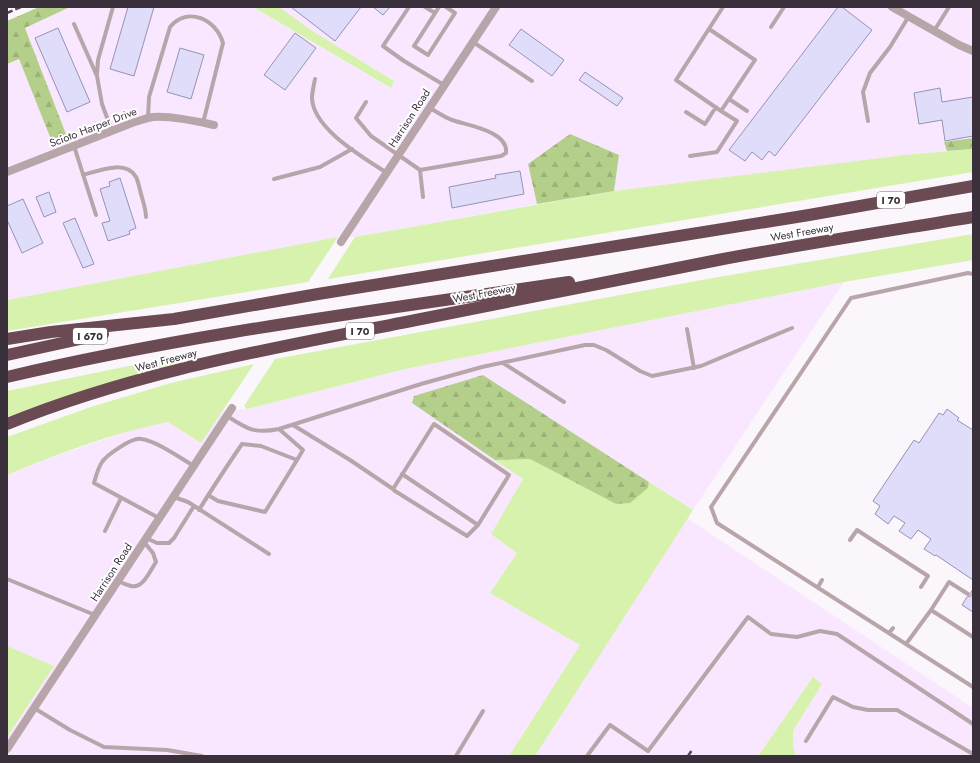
<svg xmlns="http://www.w3.org/2000/svg" width="980" height="763" font-family="Jost,sans-serif">
<style>
.built{fill:#f8e7ff}
.green{fill:#d7f2ad}
.forest{fill:url(#forest-firs)}
.building{fill:#dfddfa;stroke:#9693b4}
.lines{fill:none;stroke-linecap:round;stroke-linejoin:round}
.lane{stroke:#b7a5aa;stroke-width:4}
.street{stroke:#b7a5aa;stroke-width:8}
.highway{stroke:#6c4a53;stroke-width:12}
.rail{stroke:#504853;stroke-width:2.5;stroke-dasharray:6 3;stroke-linecap:butt}
.labels{text-anchor:middle;stroke-width:4;stroke-linejoin:round;paint-order:stroke}
.shield{fill:#fff;stroke:#746e76;stroke-width:1}
.shield-label{font-size:10px;font-weight:bold;fill:#39303c}
.street-label{font-size:11px;fill:#39303c;stroke:#fff}
</style>
<defs>
<pattern id="forest-firs" width="22" height="20" patternUnits="userSpaceOnUse"><rect width="22" height="20" fill="#b4cf8a"/><path d="M5 1l3.5 6h-7zM16 11l3.5 6h-7z" fill="#9cb278"/></pattern>
</defs>
<rect width="100%" height="100%" fill="#faf6fc"/>
<path class="built" d="M70 7H253L390 88 394 81 314 32 279 7H973V138L945 142 947 151 614 191 619 155 528 164 537 204 355 237H338L7 300V64L19 59 54 147 69 142 25 28Z
M844 282 693 510 483 375 412 403 523 479 491 534 517 553 490 593 580 645 509 756H9L7 747V737L54 666 7 646V475L47 459 138 428 168 422 201 443 221 412 247 409 405 369Z
M687 518 973 708V756H796L793 747V731L822 684 813 677 758 756H535Z"/>
<path class="green" d="M253 7H279L314 32 394 81 391 88Z
M973 149V172L328 279 355 237 614 191 905 155Z
M973 234V260L844 282 405 369 247 409 244 406 275 359 707 279Z
M338 237 308 282 7 331V300Z
M197 354 198 358C133 375 70 394 7 417V391L143 363Z
M254 364 201 443 168 422C113 433 59 453 7 475V437L91 407 171 383Z
M530 459 616 504 648 488 649 482 693 510 535 756H509L580 645 490 593 517 553 491 534 523 479 495 460Z
M7 646 54 666 7 737Z
M813 677 822 684 793 731V747L796 756H758Z"/>
<path class="forest" d="M39 7H70L25 28 69 142 54 147 19 59 7 64V21Z
M570 134 619 155 614 191 537 204 528 164Z
M973 138V149L947 151 944 142Z
M483 375 649 482 648 488 630 503 616 504 530 459 495 460 412 403 414 396Z"/>
<path class="building" d="M128 7H154L134 76 110 69Z
M291 7H361L335 41Z
M373 7H390L383 15Z
M838 7H842L872 30 775 156 769 151 762 160 752 152 745 161 729 150Z
M58 28 90 102 67 112 35 38Z
M521 29 564 60 552 76 509 45Z
M295 33 316 48 285 90 264 75Z
M180 48 204 55 191 99 167 92Z
M585 72 623 98 617 106 579 80Z
M940 88 942 102 973 97V136L945 141 942 120 919 124 914 93Z
M520 171 524 194 452 208 449 187 496 178 495 175Z
M120 178 136 228 129 231 130 234 108 241 102 223 110 221 100 189 110 186 109 182Z
M49 192 56 212 44 217 36 197Z
M23 199 43 243 22 253 7 220V206Z
M75 218 94 264 83 268 63 223Z
M947 409 959 418 957 420 973 430V580L936 555 935 556 924 549 931 539 918 530 911 539 899 531 905 523 894 516 888 524 875 514 880 506 873 501 914 440 919 443 939 413 943 415Z
M973 589V612L962 605 967 597 971 596V592Z"/>
<g class="lines">
<path class="lane" d="M409 7 383 46 404 61 444 85
M425 7 435 13
M439 7 414 46 428 55 455 13 446 7
M74 24 97 76 102 104 112 131
M771 27 784 7
M934 31 949 7
M473 42 532 81
M97 74 98 60 113 7
M315 79C314 85 312 92 312 98 313 129 363 157 387 173
M729 99 747 111
M366 102 356 118 371 136 420 170 501 156 506 153C509 131 466 125 452 120 444 117 437 112 430 108
M721 111 676 80 723 7
M686 112 705 124 716 107
M148 118 149 97 170 27C188 6 216 19 223 43L203 123
M868 121 863 92 870 73 890 47 909 16
M74 146 96 215
M690 156 717 152 737 121 721 111 755 60 709 29
M420 170 423 197
M83 175C98 171 126 159 136 177 138 181 139 186 140 190 142 199 146 208 146 217
M274 179 320 167 352 149
M973 274 968 273 851 298 711 507 717 523 973 687
M687 329 694 368
M503 363 564 402
M227 416C247 429 254 434 279 429L421 384 482 367 585 345H594L606 350 640 371 652 376 701 366 792 328
M293 425 350 460 393 489 395 491 467 536 478 525 509 475 434 424 393 489
M279 429 303 450 297 460
M402 474 478 525
M174 497 188 502 269 554
M199 510C213 487 227 466 242 444L261 446 297 460 265 512 218 501 208 495
M159 518 94 483C96 476 98 468 102 462 107 455 132 437 141 439 157 441 180 458 194 466
M105 531 121 498
M146 538 157 543H169L174 538 194 506
M850 540 857 530 928 576 921 587
M7 579 95 615
M118 581C122 583 127 585 131 586 143 589 150 571 156 562L153 553 144 542
M818 587 822 580
M931 610 949 582 968 594
M889 633 893 628
M906 644 931 610 973 637
M34 708 70 730 104 747 167 750 202 756
M806 741 833 697 853 707 868 710H897L973 754
M456 756 483 711
M587 756 610 725 648 751 748 617 771 634 797 637 820 631 837 634 973 724"/>
<path class="street" d="M892 7 959 45 973 51
M7 172 132 123C139 121 146 118 153 117 173 116 195 121 214 125
M341 242 496 7
M7 749 232 408"/>
<path class="highway" d="M7 339 51 332 174 319 318 294 809 215 973 186
M7 355 103 334
M7 377C192 333 381 310 569 282
M7 424C139 370 281 347 421 319 520 300 619 279 718 260 803 244 888 231 973 217"/>
<path class="rail" d="M7 13 21 7
M688 756 692 750"/>
</g>
<g class="labels">
<g class="shield">
<rect x="877" y="192" width="28" height="16" rx="3"/>
<rect x="346" y="323" width="28" height="16" rx="3"/>
<rect x="73" y="328" width="34" height="16" rx="3"/>
</g>
<g class="shield-label">
<text x="891" y="204">I 70</text>
<text x="360" y="335">I 70</text>
<text x="90" y="340">I 670</text>
</g>
<g class="street-label">
<text transform="translate(409 118) rotate(-57)" y="4">Harrison Road</text>
<text transform="translate(93 127) rotate(-21)" y="4">Scioto Harper Drive</text>
<text transform="translate(802 232) rotate(-10)" y="4">West Freeway</text>
<text transform="translate(484 293) rotate(-11)" y="4">West Freeway</text>
<text transform="translate(166 360) rotate(-15)" y="4">West Freeway</text>
<text transform="translate(111 572) rotate(-57)" y="4">Harrison Road</text>
</g>
</g>
<rect width="980" height="763" fill="none" stroke="#39303c" stroke-width="16"/>
</svg>
